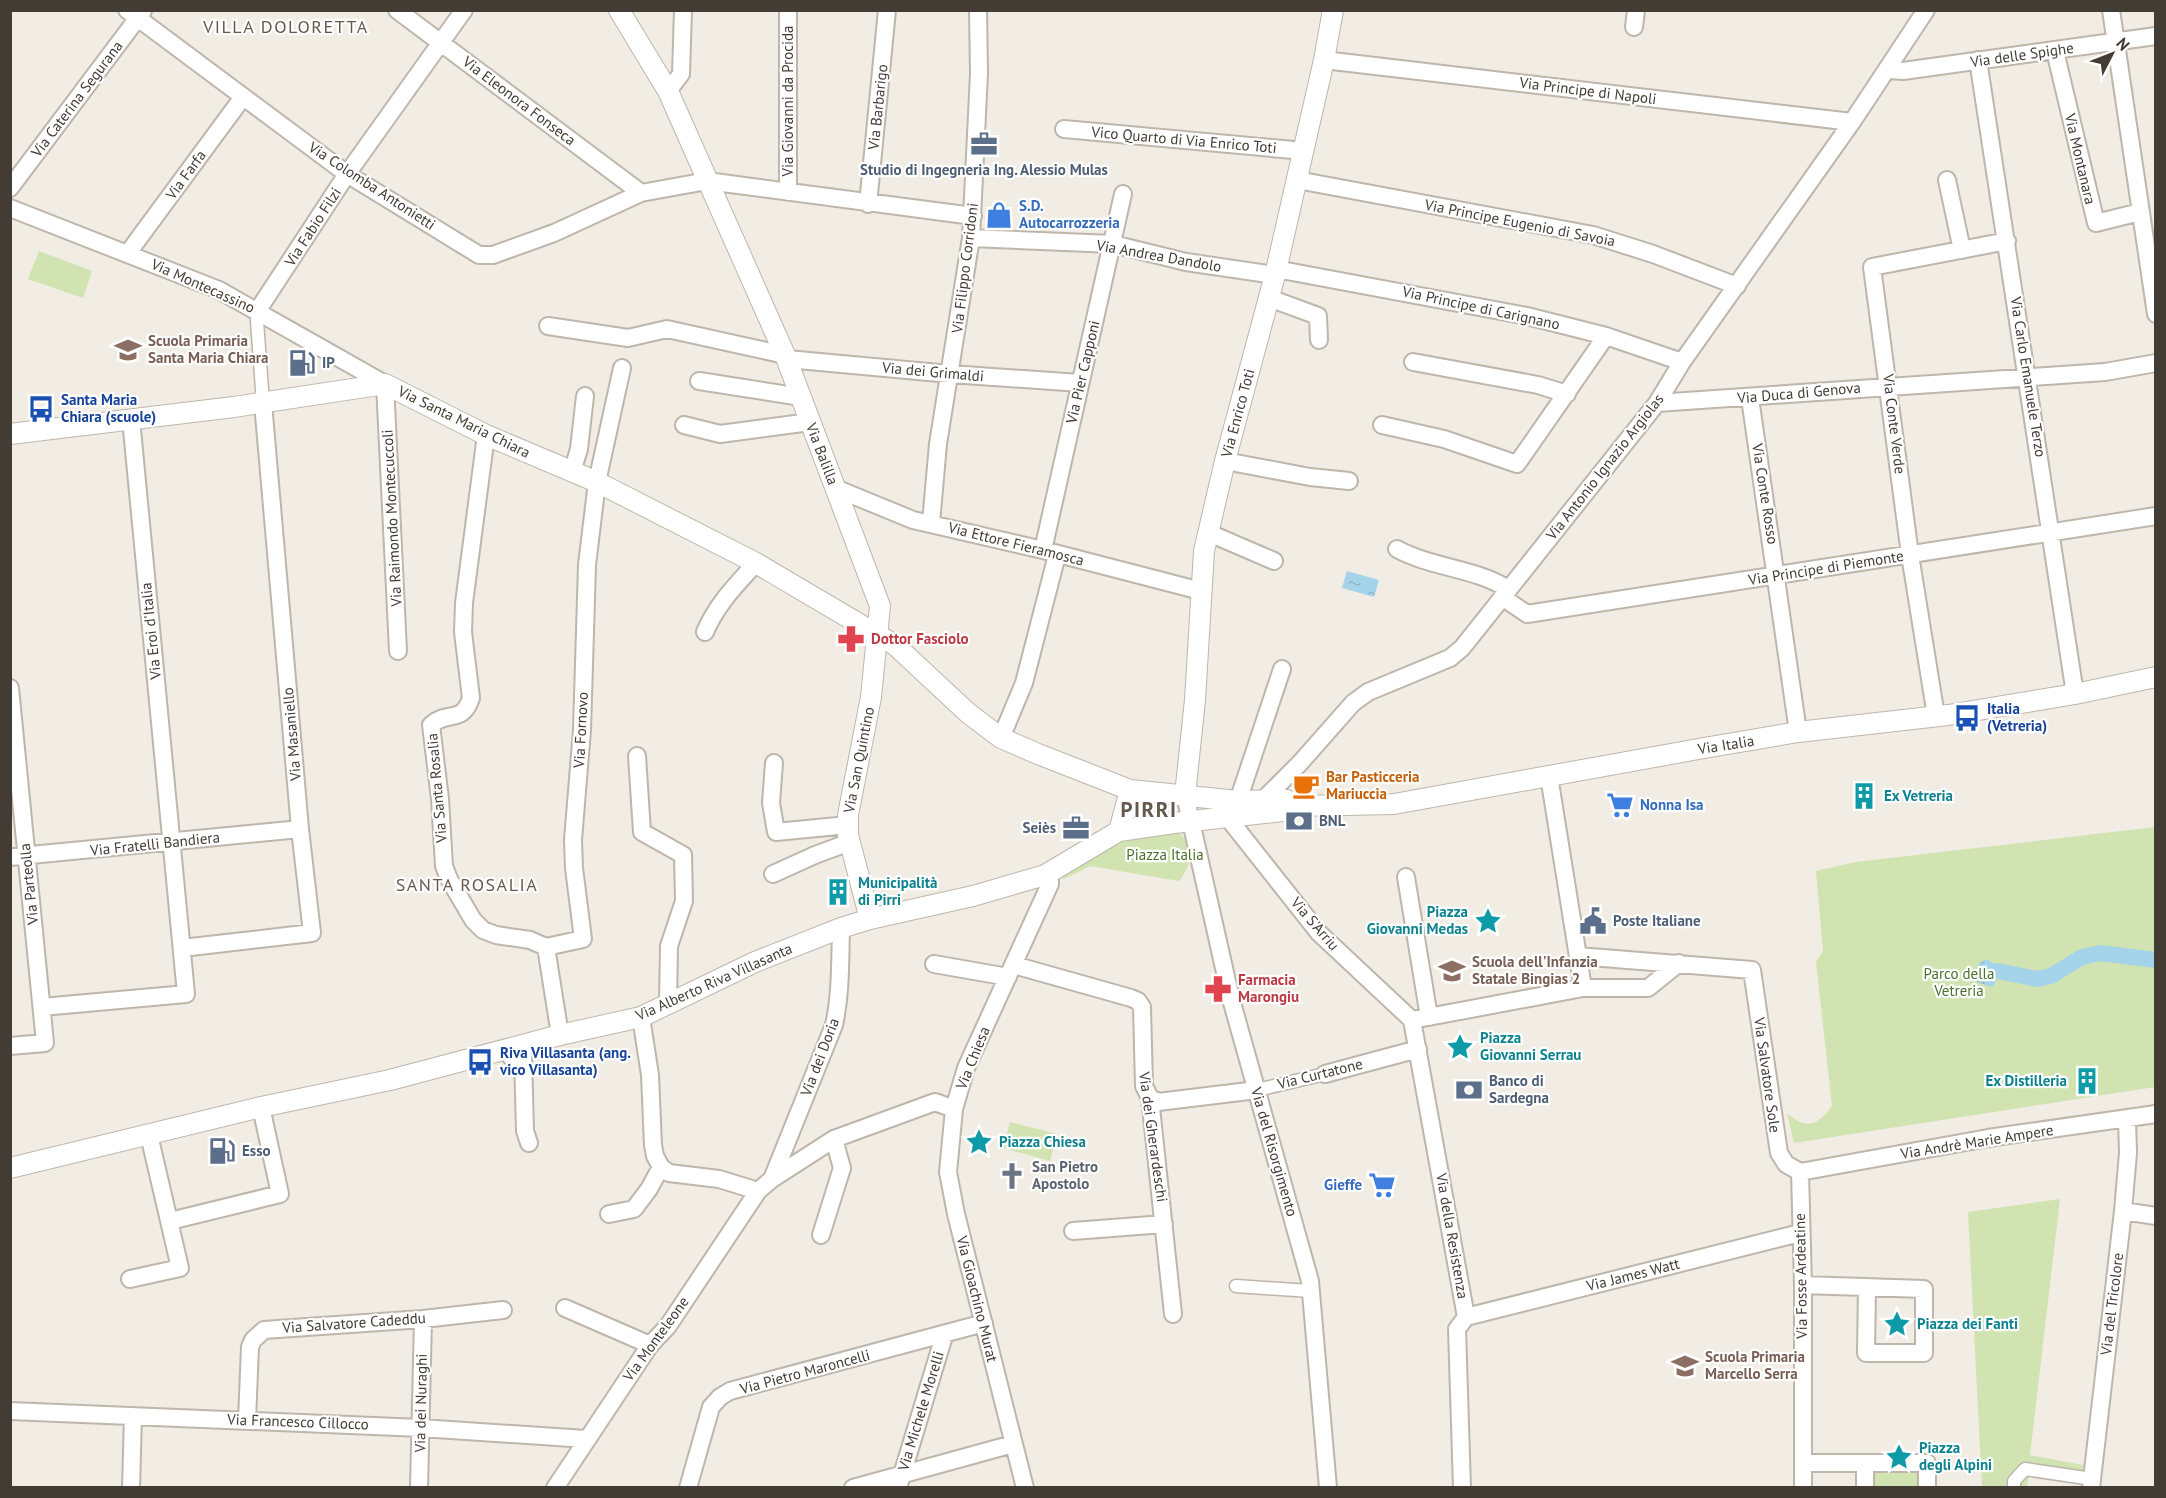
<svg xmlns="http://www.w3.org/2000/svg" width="2166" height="1498" font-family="'PT Sans',sans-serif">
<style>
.green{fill:#d0e3b0}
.water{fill:url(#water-ripples)}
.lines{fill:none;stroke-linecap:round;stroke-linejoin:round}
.canal{stroke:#a4d3ea;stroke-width:16}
.pedestrian-casing{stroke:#beb6ab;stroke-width:15}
.minor-casing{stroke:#beb6ab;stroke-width:20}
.tertiary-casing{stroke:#beb6ab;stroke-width:22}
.pedestrian{stroke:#fff;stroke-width:12}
.minor{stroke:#fff;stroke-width:16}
.tertiary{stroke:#fff;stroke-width:20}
.labels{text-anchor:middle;stroke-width:4.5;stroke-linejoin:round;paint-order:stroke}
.street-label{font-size:15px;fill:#433c35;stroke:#fff}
.service-label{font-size:15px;font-weight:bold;fill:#4e5e75;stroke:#fff;text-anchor:start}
.shop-label{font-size:15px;font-weight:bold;fill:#366cbe;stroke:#fff;text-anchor:start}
.education-label{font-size:15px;font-weight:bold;fill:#785e54;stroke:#fff;text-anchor:start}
.transit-label{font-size:15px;font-weight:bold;fill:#164399;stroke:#fff;text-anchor:start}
.health-label{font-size:15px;font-weight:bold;fill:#be3a42;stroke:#fff;text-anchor:start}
.food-label{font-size:15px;font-weight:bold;fill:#c56008;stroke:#fff;text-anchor:start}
.culture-label{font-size:15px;font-weight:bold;fill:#0d838f;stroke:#fff;text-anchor:start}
.park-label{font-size:15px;fill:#4b702d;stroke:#fff}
.worship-label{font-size:15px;font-weight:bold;fill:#5b616d;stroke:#fff;text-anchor:start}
.quarter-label{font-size:18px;letter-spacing:1.5px;fill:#65594d;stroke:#fff}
.district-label{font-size:21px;font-weight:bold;letter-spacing:1.5px;fill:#65594d;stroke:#fff}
</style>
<defs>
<pattern id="water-ripples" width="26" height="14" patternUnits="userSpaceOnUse" patternTransform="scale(1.5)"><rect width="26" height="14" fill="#a4d3ea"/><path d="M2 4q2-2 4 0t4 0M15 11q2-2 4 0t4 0" fill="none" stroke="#8eb6c9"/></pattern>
</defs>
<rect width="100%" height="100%" fill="#f1ece4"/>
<path class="green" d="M39 251 92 271 83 298 28 279Z
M2155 827V1087L1794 1143 1787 1113C1807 1131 1818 1125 1832 1106L1816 962 1823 951 1816 871 1856 862Z
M1175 830C1196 845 1193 863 1179 881L1090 866 1062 880 1066 871 1120 839Z
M1010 1122 1057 1134 1050 1161 1003 1148Z
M2060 1199 2030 1455 2083 1465 2082 1483 2029 1475 2027 1487H1982L1968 1212Z
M1865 1463H1927V1487H1865Z"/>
<path class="water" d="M1347 571 1379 580 1374 597 1342 588Z
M1987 959C2000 967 2001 975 1992 987L1977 982C1975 971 1975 964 1987 959Z"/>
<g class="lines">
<path class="canal" d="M1998 971 2037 979 2051 976 2082 957 2100 953 2156 960"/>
<defs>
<path id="pedestrian" d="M258 310 257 321 263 403
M1257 1090 1325 1074
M1236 1286 1310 1291
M2014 1488V1481L2025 1469 2092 1479"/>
<path id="minor" d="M127 10 347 174 479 255H493L554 233 641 193 707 181 973 216
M397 10 641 193
M788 10V192
M2111 10 2156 314
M1634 27 1636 10
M2055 51 2096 223 2140 212
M1324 60 1852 122
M1978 60 2075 694
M1888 70 1903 71 2156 36
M668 91 681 74 683 10
M1064 129 1304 151
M1297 180 1593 235 1653 254 1737 286
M1947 180 1962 250
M10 188 143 11
M868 204 887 10
M10 208 219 290 385 384 398 651
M971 238 1113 244 1186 262 1275 275
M128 253 243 97
M1276 269 1527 316 1606 336 1682 362
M1269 298 1318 316 1319 340
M258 310 347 174 464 10
M548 326 628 338 667 329 785 355
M787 359 950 374 1080 383
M1413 362 1538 385 1567 394
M699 381 801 397
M1750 398 1798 732
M1657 403 2105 372 2156 363
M684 425 720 434 810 422
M1382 425 1444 439 1517 464 1606 336
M486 435 464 603 463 632 471 698C462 725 447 710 431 725L440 799 444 866 449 879 473 920 483 930 496 935 530 940 546 947
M1225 461 1310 477 1349 481
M572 472 579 449 585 396
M835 488 913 520 1043 550 1201 591
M931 523 938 444 971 238 979 73 978 10
M1209 533 1274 561
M1397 549C1432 568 1475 568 1508 589
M1043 550 1123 194
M1502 597 1527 614 2156 516
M705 632C717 604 736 585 756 563
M10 688 45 1043 10 1046
M1936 716 1910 555 1872 267 2007 241
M1001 738 1024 683 1057 555
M637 756 642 832 683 855 684 901 669 946 668 1005
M774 763 771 803 776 832 848 825
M1549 776 1583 988
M1185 795 1231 999 1310 1281 1328 1488
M1263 800 1300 763 1353 703 1368 692 1450 658 1462 648 1657 403 1682 362 1852 122 1926 10
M1238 801 1282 669
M1228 818 1319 933 1412 1020
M10 857 300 829
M773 874 815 855 850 842
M1406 877 1429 1017
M546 947 583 939 574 868 573 840 582 730 587 565 597 482 622 368
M546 947 560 1035
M182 948 312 933 300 829 263 403
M1578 956 1752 970 1779 1153 1786 1164 1800 1172
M934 964 1008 977
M1014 965 1131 998 1138 1001 1142 1007 1144 1086 1150 1098 1173 1314
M42 1007 186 994 131 419
M641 1017 650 1075 653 1145 655 1156 661 1167 669 1173 719 1179 758 1191
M1412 1020 1466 1317 1457 1329 1462 1488
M1412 1020 1583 988H1648L1679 963
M511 1049V1057L523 1056 525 1131 529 1143
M1325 1074 1418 1049
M1150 1098 1158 1102 1257 1090
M1800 1172 1988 1138 2156 1114
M1800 1172 1803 1285V1488
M772 1179 834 1025C841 993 840 961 841 928
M2123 1211 2156 1216
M609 1214 634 1209 649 1189 661 1167
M170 1221 280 1194 261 1107
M1073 1231 1164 1224
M821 1235 842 1168 834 1139
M130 1279 180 1268 149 1135
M1803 1285 1924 1289V1353H1866L1867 1288
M565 1308 650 1345
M1466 1317 1800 1233
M10 1411 421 1428 586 1439
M247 1420 250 1347 253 1340 264 1330 423 1319 503 1310
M1803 1463H1927V1488
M1865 1463V1488
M131 1488 133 1416
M419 1488 423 1319
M555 1488 650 1345 668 1326 758 1191 772 1179 834 1139 935 1102 954 1109
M688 1488 711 1407 720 1397 730 1391 984 1323
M853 1488 1013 1444
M898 1488 944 1336
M1025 1488 956 1214 948 1172 954 1109 966 1068 1050 884V873
M2091 1488 2123 1211 2128 1153 2127 1120"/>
<path id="tertiary" d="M619 10 668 91 785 355 880 606 871 697 848 815V835L870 919
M10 434 234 407 385 384 486 435 597 482 756 563 895 645 968 713 1001 738 1038 754 1130 790 1238 801 1287 800 1296 806
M1185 795 1195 700 1204 551 1225 461 1275 275 1324 60 1333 10
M1296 806 1394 804 1704 748 1798 732 1948 715 2075 694 2156 677
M1119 831 1130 790
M10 1168 261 1107 390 1080 560 1035 641 1017 755 962 841 928 870 919 973 896 1045 875 1119 831 1174 823 1291 810"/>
</defs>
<use href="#pedestrian" class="pedestrian-casing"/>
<use href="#minor" class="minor-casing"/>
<use href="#tertiary" class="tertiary-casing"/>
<use href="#pedestrian" class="pedestrian"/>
<use href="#minor" class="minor"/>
<use href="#tertiary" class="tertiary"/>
</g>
<defs>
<symbol id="office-bare" viewBox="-9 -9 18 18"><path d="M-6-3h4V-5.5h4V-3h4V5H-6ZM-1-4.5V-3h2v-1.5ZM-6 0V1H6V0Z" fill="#5c6f8a" stroke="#fff" stroke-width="2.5" paint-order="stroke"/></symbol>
<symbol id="shop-bare" viewBox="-9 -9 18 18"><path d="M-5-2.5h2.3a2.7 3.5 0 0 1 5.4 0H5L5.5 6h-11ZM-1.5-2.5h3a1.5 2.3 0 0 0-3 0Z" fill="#3f7fe0" stroke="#fff" stroke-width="2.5" paint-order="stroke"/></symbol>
<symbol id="school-bare" viewBox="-9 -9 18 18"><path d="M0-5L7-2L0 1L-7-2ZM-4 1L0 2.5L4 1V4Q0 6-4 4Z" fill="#8d6e63" stroke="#fff" stroke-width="2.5" paint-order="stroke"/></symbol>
<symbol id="fuel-bare" viewBox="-9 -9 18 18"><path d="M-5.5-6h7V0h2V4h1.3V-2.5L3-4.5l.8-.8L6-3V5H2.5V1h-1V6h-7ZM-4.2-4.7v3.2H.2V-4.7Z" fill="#5c6f8a" stroke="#fff" stroke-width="2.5" paint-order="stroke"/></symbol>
<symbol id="bus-bare" viewBox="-9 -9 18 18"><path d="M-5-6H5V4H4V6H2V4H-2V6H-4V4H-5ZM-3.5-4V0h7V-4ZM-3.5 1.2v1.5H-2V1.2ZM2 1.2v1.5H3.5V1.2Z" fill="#1a4fb4" stroke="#fff" stroke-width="2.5" paint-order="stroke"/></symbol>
<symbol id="pharmacy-bare" viewBox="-9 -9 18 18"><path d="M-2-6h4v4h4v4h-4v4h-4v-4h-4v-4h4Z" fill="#e0444e" stroke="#fff" stroke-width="2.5" paint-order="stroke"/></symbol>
<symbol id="cafe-bare" viewBox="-9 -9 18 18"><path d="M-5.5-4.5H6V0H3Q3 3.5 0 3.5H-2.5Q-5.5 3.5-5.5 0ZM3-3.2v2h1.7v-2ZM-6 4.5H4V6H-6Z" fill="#e8710a" stroke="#fff" stroke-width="2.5" paint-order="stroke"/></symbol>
<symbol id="building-bare" viewBox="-9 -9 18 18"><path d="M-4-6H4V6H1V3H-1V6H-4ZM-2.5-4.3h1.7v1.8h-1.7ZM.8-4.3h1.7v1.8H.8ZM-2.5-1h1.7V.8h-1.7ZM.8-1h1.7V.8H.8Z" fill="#0f9aa8" stroke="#fff" stroke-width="2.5" paint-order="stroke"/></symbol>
<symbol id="supermarket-bare" viewBox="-9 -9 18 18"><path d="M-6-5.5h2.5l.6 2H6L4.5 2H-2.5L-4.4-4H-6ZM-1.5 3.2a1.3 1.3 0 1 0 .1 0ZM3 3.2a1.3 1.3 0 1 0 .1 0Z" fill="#3f7fe0" stroke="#fff" stroke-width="2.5" paint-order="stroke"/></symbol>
<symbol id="bank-bare" viewBox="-9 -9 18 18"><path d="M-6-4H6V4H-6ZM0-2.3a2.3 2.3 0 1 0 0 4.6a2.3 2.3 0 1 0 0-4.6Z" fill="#5c6f8a" stroke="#fff" stroke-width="2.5" paint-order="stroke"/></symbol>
<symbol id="sight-bare" viewBox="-9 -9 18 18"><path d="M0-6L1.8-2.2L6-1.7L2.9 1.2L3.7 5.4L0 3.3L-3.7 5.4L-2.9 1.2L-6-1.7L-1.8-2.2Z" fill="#0f9aa8" stroke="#fff" stroke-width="2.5" paint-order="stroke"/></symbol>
<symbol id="civic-bare" viewBox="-9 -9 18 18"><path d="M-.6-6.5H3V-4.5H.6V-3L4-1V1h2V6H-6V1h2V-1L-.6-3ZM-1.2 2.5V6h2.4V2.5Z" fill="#5c6f8a" stroke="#fff" stroke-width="2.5" paint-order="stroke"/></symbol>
<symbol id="church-bare" viewBox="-9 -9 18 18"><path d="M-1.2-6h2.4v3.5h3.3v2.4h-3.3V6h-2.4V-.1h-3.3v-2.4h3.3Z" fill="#6b7280" stroke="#fff" stroke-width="2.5" paint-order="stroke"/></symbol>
</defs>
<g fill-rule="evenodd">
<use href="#office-bare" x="965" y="125" width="38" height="38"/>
<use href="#shop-bare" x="980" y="196" width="38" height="38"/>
<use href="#school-bare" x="109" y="331" width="38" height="38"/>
<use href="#fuel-bare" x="283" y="344" width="38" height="38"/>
<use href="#bus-bare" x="22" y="390" width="38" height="38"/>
<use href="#pharmacy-bare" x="832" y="620" width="38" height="38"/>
<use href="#bus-bare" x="1948" y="699" width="38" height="38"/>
<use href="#cafe-bare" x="1287" y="767" width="38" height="38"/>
<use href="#building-bare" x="1845" y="777" width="38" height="38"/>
<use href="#supermarket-bare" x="1601" y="786" width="38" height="38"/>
<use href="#bank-bare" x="1280" y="802" width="38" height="38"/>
<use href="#office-bare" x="1057" y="809" width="38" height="38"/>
<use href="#building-bare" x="819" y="873" width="38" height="38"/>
<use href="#sight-bare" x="1469" y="902" width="38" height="38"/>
<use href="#civic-bare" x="1574" y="902" width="38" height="38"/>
<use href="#school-bare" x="1433" y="952" width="38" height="38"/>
<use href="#pharmacy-bare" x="1199" y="970" width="38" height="38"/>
<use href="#sight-bare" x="1441" y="1028" width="38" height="38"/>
<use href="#bus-bare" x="461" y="1043" width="38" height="38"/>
<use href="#building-bare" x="2068" y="1062" width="38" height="38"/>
<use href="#bank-bare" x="1450" y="1071" width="38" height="38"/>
<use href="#sight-bare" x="960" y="1123" width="38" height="38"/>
<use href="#fuel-bare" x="203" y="1132" width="38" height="38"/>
<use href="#church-bare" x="993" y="1157" width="38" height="38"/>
<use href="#supermarket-bare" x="1363" y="1166" width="38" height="38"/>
<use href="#sight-bare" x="1878" y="1305" width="38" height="38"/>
<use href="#school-bare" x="1666" y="1347" width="38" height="38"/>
<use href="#sight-bare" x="1880" y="1438" width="38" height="38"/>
</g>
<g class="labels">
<g class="street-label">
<text transform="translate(2022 55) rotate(-8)" y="5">Via delle Spighe</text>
<text transform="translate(1588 91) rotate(7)" y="5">Via Principe di Napoli</text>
<text transform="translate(77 99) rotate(-53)" y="5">Via Caterina Segurana</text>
<text transform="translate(519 101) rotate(37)" y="5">Via Eleonora Fonseca</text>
<text transform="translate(788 101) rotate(-90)" y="5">Via Giovanni da Procida</text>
<text transform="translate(878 107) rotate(-84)" y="5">Via Barbarigo</text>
<text transform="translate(1184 140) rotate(5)" y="5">Vico Quarto di Via Enrico Toti</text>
<text transform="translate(2080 159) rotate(77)" y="5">Via Montanara</text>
<text transform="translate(186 175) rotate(-54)" y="5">Via Farfa</text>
<text transform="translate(372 186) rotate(33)" y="5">Via Colomba Antonietti</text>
<text transform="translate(1520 223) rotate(11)" y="5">Via Principe Eugenio di Savoia</text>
<text transform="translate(313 227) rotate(-57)" y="5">Via Fabio Filzi</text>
<text transform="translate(1159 256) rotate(10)" y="5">Via Andrea Dandolo</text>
<text transform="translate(965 268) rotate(-83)" y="5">Via Filippo Corridoni</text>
<text transform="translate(203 286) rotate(24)" y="5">Via Montecassino</text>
<text transform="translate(1481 308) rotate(12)" y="5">Via Principe di Carignano</text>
<text transform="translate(933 372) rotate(5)" y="5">Via dei Grimaldi</text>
<text transform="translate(1083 372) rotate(-77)" y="5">Via Pier Capponi</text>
<text transform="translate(2028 377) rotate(81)" y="5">Via Carlo Emanuele Terzo</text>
<text transform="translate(1799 393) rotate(-5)" y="5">Via Duca di Genova</text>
<text transform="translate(1238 413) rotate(-75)" y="5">Via Enrico Toti</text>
<text transform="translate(464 422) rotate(26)" y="5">Via Santa Maria Chiara</text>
<text transform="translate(1894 424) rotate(83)" y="5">Via Conte Verde</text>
<text transform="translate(822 454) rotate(69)" y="5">Via Balilla</text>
<text transform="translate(1605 467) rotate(-52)" y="5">Via Antonio Ignazio Argiolas</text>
<text transform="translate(1765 494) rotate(81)" y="5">Via Conte Rosso</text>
<text transform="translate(392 518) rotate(-93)" y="5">Via Raimondo Montecuccoli</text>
<text transform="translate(1016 544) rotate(14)" y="5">Via Ettore Fieramosca</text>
<text transform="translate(1826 568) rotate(-9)" y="5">Via Principe di Piemonte</text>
<text transform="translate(151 631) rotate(-96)" y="5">Via Eroi d'Italia</text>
<text transform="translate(581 730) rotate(-87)" y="5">Via Fornovo</text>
<text transform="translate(292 734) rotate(-95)" y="5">Via Masaniello</text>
<text transform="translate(1726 745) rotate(-9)" y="5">Via Italia</text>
<text transform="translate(859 760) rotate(-79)" y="5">Via San Quintino</text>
<text transform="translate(437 788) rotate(-95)" y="5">Via Santa Rosalia</text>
<text transform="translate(155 844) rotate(-6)" y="5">Via Fratelli Bandiera</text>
<text transform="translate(29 884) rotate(-96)" y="5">Via Parteolla</text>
<text transform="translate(1315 924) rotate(49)" y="5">Via S'Arriu</text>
<text transform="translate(714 982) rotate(-24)" y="5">Via Alberto Riva Villasanta</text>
<text transform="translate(820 1057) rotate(-69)" y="5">Via dei Doria</text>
<text transform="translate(973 1058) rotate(-68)" y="5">Via Chiesa</text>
<text transform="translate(1320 1074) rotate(-14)" y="5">Via Curtatone</text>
<text transform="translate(1767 1075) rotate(82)" y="5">Via Salvatore Sole</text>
<text transform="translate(1153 1137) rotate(82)" y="5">Via dei Gherardeschi</text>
<text transform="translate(1977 1142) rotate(-9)" y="5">Via Andrè Marie Ampere</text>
<text transform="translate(1274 1152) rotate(74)" y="5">Via del Risorgimento</text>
<text transform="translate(1452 1236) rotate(80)" y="5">Via della Resistenza</text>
<text transform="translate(1633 1275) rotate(-14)" y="5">Via James Watt</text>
<text transform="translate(1801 1276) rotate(-91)" y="5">Via Fosse Ardeatine</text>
<text transform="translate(977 1299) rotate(76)" y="5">Via Gioachino Murat</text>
<text transform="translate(2112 1304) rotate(-83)" y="5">Via del Tricolore</text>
<text transform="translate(354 1323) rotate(-4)" y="5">Via Salvatore Cadeddu</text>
<text transform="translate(656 1339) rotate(-54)" y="5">Via Monteleone</text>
<text transform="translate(805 1372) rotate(-15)" y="5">Via Pietro Maroncelli</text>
<text transform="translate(421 1403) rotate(-89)" y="5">Via dei Nuraghi</text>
<text transform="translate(921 1411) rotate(-73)" y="5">Via Michele Morelli</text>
<text transform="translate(298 1422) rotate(2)" y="5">Via Francesco Cillocco</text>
</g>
<g class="service-label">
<text x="984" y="175" text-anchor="middle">Studio di Ingegneria Ing. Alessio Mulas</text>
<text x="322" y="368">IP</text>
<text x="1319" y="826">BNL</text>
<text x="1056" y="833" text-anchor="end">Seiès</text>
<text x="1613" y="926">Poste Italiane</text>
<text x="1489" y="1086">Banco di<tspan x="1489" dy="17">Sardegna</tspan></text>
<text x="242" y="1156">Esso</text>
</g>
<g class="shop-label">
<text x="1019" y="211">S.D.<tspan x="1019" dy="17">Autocarrozzeria</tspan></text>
<text x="1640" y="810">Nonna Isa</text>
<text x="1362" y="1190" text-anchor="end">Gieffe</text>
</g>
<g class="education-label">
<text x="148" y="346">Scuola Primaria<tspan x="148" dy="17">Santa Maria Chiara</tspan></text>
<text x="1472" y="967">Scuola dell'Infanzia<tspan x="1472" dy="17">Statale Bingias 2</tspan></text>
<text x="1705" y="1362">Scuola Primaria<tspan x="1705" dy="17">Marcello Serra</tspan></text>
</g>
<g class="transit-label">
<text x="61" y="405">Santa Maria<tspan x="61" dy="17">Chiara (scuole)</tspan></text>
<text x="1987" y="714">Italia<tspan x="1987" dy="17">(Vetreria)</tspan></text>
<text x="500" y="1058">Riva Villasanta (ang.<tspan x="500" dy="17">vico Villasanta)</tspan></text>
</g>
<g class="health-label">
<text x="871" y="644">Dottor Fasciolo</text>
<text x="1238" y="985">Farmacia<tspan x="1238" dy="17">Marongiu</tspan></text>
</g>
<g class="food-label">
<text x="1326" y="782">Bar Pasticceria<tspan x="1326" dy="17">Mariuccia</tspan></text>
</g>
<g class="culture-label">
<text x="1884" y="801">Ex Vetreria</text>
<text x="858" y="888">Municipalità<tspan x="858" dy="17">di Pirri</tspan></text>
<text x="1468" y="917" text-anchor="end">Piazza<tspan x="1468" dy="17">Giovanni Medas</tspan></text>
<text x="1480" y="1043">Piazza<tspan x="1480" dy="17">Giovanni Serrau</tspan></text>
<text x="2067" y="1086" text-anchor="end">Ex Distilleria</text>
<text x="999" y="1147">Piazza Chiesa</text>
<text x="1917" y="1329">Piazza dei Fanti</text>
<text x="1919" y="1453">Piazza<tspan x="1919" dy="17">degli Alpini</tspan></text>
</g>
<g class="park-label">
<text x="1165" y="860">Piazza Italia</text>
<text x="1959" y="979">Parco della<tspan x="1959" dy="17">Vetreria</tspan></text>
</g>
<g class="worship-label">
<text x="1032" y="1172">San Pietro<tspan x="1032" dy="17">Apostolo</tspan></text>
</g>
<g class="quarter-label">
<text x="286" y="33">VILLA DOLORETTA</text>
<text x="467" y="891">SANTA ROSALIA</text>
</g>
<g class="district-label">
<text x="1149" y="817">PIRRI</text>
</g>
</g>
<rect width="2166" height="1498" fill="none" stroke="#433c35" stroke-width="24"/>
<g transform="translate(2112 54) rotate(48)" stroke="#ffffff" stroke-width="4.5" paint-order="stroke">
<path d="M0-4.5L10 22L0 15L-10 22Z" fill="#433c35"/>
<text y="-9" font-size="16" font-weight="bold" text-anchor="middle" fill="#433c35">N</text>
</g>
</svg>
